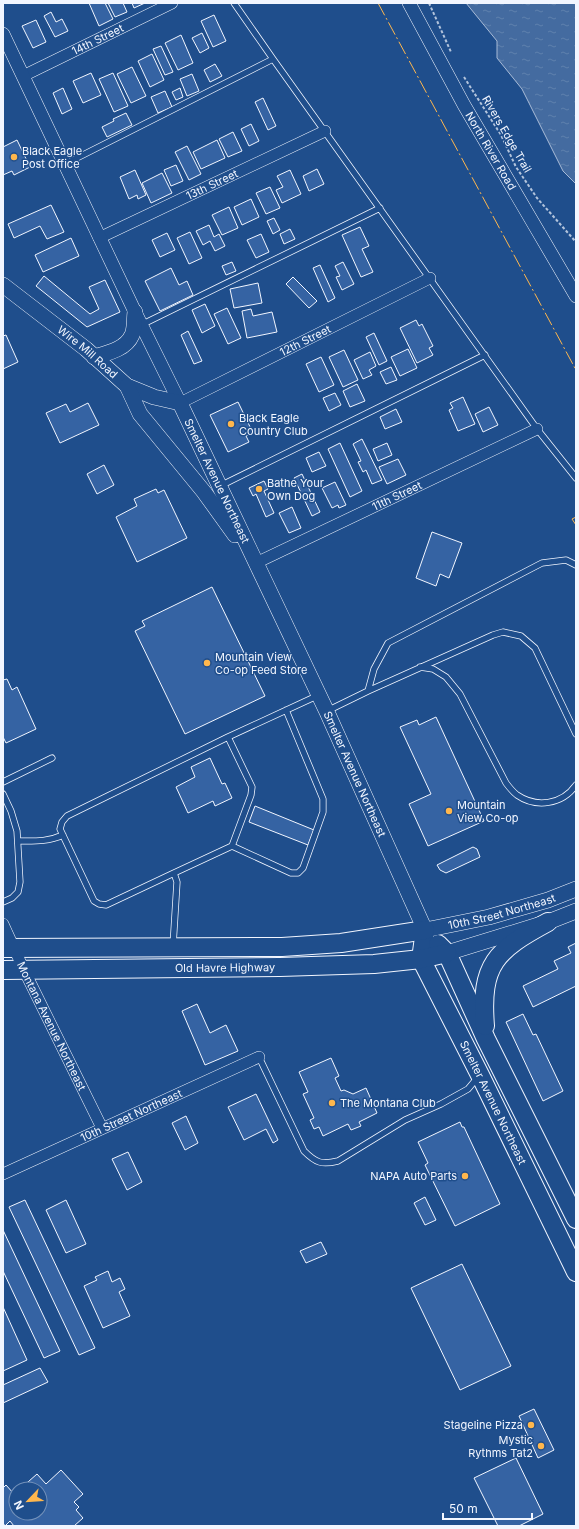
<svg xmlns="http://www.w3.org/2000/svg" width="579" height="1529" font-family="Inter,sans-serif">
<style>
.water{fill:url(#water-ripples);stroke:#a8bbd7}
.building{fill:#3563a3;stroke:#f2f6ff}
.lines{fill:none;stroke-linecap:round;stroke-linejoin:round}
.service-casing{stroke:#f2f6ff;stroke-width:7}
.minor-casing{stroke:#f2f6ff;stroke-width:12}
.tertiary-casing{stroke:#f2f6ff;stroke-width:14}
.secondary-casing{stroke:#f2f6ff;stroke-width:16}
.trunk-casing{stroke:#f2f6ff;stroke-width:20}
.path{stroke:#b3c4dc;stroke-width:2;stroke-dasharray:3 2;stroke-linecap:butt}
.service{stroke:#1f4e8c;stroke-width:5.5}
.minor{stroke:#1f4e8c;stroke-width:11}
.tertiary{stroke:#1f4e8c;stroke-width:13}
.secondary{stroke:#1f4e8c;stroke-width:15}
.trunk{stroke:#1f4e8c;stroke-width:18}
.power{stroke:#ffb74d;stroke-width:1;stroke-dasharray:14 3 2 3;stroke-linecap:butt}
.poi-dot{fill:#ffb74d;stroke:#1f4e8c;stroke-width:1.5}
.labels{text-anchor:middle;stroke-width:3;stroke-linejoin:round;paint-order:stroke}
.street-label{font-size:11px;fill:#f2f6ff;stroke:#1f4e8c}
.poi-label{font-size:11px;fill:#f2f6ff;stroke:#1f4e8c;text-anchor:start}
</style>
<defs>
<pattern id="water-ripples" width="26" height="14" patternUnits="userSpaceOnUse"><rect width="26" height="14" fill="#446ba0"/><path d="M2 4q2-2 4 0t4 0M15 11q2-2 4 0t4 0" fill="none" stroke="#5f81ae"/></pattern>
</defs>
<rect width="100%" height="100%" fill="#1f4e8c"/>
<path class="water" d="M466 3H576V184L563 171 522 89 497 58V41Z"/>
<path class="building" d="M89 3H105L113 19 99 26Z
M108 3H123L127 12 115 17Z
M132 3H145L134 8Z
M51 12 56 22 62 19 68 31 55 37 44 16Z
M214 15 226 41 213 47 201 21Z
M36 20 46 42 33 48 22 26Z
M202 33 209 48 200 53 192 38Z
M181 35 193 63 178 70 165 43Z
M161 46 173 72 165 75 153 49Z
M152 54 164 80 150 87 138 61Z
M215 64 222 76 210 82 204 70Z
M132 67 146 96 131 103 117 74Z
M91 73 101 95 83 103 73 81Z
M113 73 128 106 114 112 99 79Z
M192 74 199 91 187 96 180 79Z
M63 88 72 109 62 114 53 93Z
M180 88 183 97 176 100 172 92Z
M165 91 172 107 158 113 151 97Z
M263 98 276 126 268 130 255 102Z
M126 113 132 125 107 137 102 127 114 121 113 119Z
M251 124 259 141 249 146 241 129Z
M233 132 242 151 228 157 219 139Z
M17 140 30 167 14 175 12 171 3 175V147Z
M217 140 225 158 201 169 193 152Z
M187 146 201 174 189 180 175 152Z
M176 165 183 181 171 186 164 170Z
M317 169 324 184 309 191 303 176Z
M135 170 146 195 138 199 137 195 129 199 120 177Z
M290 170 301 194 282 203 276 190 283 187 277 176Z
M162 173 172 193 151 203 142 183Z
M270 187 280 208 266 214 256 193Z
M251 199 259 217 242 225 234 207Z
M51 205 64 232 47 239 40 226 14 238 8 224Z
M229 207 238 228 222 235 212 215Z
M274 218 280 230 273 234 267 221Z
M209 225 214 237 219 234 225 246 215 251 210 241 203 245 196 231Z
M360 227 369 246 362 249 373 272 361 277 342 235Z
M290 229 295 239 284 244 280 234Z
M190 232 202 258 189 264 177 238Z
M167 233 175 250 160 257 152 240Z
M261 234 269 252 256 258 247 240Z
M71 238 79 256 43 272 35 255Z
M232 262 236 271 226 275 222 266Z
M343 262 354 284 342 290 336 277 340 276 335 266Z
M320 265 335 298 328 302 313 268Z
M171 268 179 285 187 281 193 295 160 311 145 281Z
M44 276 90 314 99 309 89 287 105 280 120 312 87 327 36 286Z
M293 277 317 301 309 308 286 284Z
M258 283 262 303 234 308 230 289Z
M205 304 215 326 202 333 192 310Z
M227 308 241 338 228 344 214 314Z
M251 309 253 316 272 312 277 332 247 338 242 311Z
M416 320 419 326 422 324 433 346 429 348 433 355 417 363 400 328Z
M188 331 202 361 194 364 181 335Z
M374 333 387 361 379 365 366 337Z
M6 335 18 362 3 369V336Z
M408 349 417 368 400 376 391 357Z
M344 350 358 380 343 387 329 357Z
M370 352 376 366 369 370 372 375 363 379 354 360Z
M321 357 334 385 319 392 306 364Z
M391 367 397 380 386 384 380 372Z
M357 384 365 401 350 407 343 391Z
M335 393 341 405 329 411 323 398Z
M463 397 475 424 458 431 449 410 453 408 450 403Z
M238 402 253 433 246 436 249 442 228 452 210 415Z
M88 403 99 425 60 443 46 413 66 404 70 412Z
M489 407 498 425 483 432 475 414Z
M396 409 402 422 385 429 380 417Z
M362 439 382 480 372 484 366 470 363 472 358 462 361 461 353 444Z
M340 443 362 491 350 497 328 449Z
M387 443 392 455 378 461 373 449Z
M319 452 326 466 312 472 306 458Z
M398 459 406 475 387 484 379 467Z
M104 465 114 485 97 494 87 474Z
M302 474 320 512 312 516 294 478Z
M264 481 268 489 264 491 274 513 266 517 256 494 253 496 249 488Z
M335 482 346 505 339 508 338 505 332 508 322 488Z
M156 489 158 493 164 490 187 538 137 562 116 517 137 506 134 499Z
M292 507 301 528 289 533 279 513Z
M432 532 462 543 449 578 440 574 436 586 416 578Z
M212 587 265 696 185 734 135 631 145 626 142 621Z
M7 679 12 690 17 687 36 729 6 743 3 737V680Z
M436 717 484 821 428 846 409 804 431 794 400 727 417 720 419 725Z
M210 758 222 784 225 783 232 798 215 806 213 801 188 813 176 787 195 777 191 767Z
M255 806 314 830 308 845 249 822Z
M473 847 477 849 480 857 446 873 440 870 437 865Z
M576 943V986L533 1007 523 986 558 969 554 961 571 953 568 947Z
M197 1004 210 1033 226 1025 238 1051 205 1065 182 1011Z
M523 1014 533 1035 536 1034 563 1091 543 1101 506 1022Z
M331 1058 339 1076 335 1078 341 1091 344 1090 353 1094 366 1088 377 1113 359 1122 361 1126 351 1130 348 1124 323 1136 319 1127 314 1129 310 1120 314 1118 303 1094 308 1092 299 1072Z
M256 1094 278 1140 273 1143 266 1129 244 1140 228 1107Z
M186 1116 198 1143 185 1150 172 1123Z
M460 1122 462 1127H464L500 1204 455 1226 425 1165 428 1163 418 1142Z
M128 1152 142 1182 127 1190 112 1159Z
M425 1197 436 1220 425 1225 414 1203Z
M25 1200 95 1348 79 1355 9 1207Z
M66 1200 86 1244 66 1253 46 1210Z
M3 1230 60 1351 44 1358 3 1271Z
M321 1242 327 1254 306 1263 300 1251Z
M462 1264 511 1366 460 1390 411 1288Z
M108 1271 112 1282 120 1278 125 1289 119 1292 130 1316 103 1328 84 1286 97 1280 95 1277Z
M3 1307 27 1360 3 1371Z
M40 1368 48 1382 3 1403V1385Z
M534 1409 554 1450 538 1458 519 1416Z
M516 1458 543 1514 519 1526H498L474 1478Z
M61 1470 83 1494 74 1502 79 1507 76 1510 83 1518 74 1526H14L10 1521 5 1526 3 1523V1488L6 1485 14 1494 16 1493V1513H40V1489H20L37 1474 46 1484Z"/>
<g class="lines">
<defs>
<path id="service" d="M234 3 273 59 537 429 576 478
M65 164 273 59
M141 325 380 208
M220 486 485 355
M420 667 433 669 446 677 460 694 506 783C509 787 513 792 517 795 536 808 562 805 576 785
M368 691 493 635 503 632 521 636 535 648 576 734
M327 711 368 691 374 669 388 643 542 563 566 560 576 565
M3 782 52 758
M3 794 11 811 17 831 20 882 18 892 12 898 3 902
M18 841C34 841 48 842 63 835
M232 846 291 873H298L303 868 323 812V799L286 710
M174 873 106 905 99 904 94 901 60 829 62 822 67 816 228 737
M173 946 177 882 174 873 232 846 251 795 252 787 228 737 319 695
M259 1057 304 1151C316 1163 322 1165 338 1161L405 1120 441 1104 468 1089 478 1077"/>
<g id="minor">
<path id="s1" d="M23 76 172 3"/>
<path id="s2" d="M99 238 325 131"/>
<path id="s3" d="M180 403 430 278"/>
<path id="s4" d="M256 563 537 429"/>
<path id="s5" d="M3 924 24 970 102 1128"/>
<path id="s6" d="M3 1174 259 1057"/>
</g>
<g id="tertiary">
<path id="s7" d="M409 3 464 105 576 296"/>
<path d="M3 34 135 312 180 403"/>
</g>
<g id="secondary">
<path id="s8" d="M3 285 86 349 127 386 154 397 180 403 327 712 425 930 489 917 548 900 576 889"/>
<path d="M94 357C108 353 126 349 132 335 135 329 134 319 135 312"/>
<path d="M127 386 140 414 204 492 235 535"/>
<path d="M447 953 548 922 576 911"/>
</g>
<g id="trunk">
<path id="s9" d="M425 930 421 959 480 1075 576 1272"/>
<path d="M438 944 447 953 486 1039 576 1219"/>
<path d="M3 948 282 947 341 943 425 930"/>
<path id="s10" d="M3 970 280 967 374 964 421 959 447 953"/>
<path d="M485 1026C480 964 496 950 548 922"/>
</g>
</defs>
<use href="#service" class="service-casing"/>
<use href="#minor" class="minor-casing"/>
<use href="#tertiary" class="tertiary-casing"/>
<use href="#secondary" class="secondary-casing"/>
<use href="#trunk" class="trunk-casing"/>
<path class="path" d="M429 3 451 52
M464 77 501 135 516 167 537 198 576 242"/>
<use href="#service" class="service"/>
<use href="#minor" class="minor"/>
<use href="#tertiary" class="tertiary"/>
<use href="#secondary" class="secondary"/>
<use href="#trunk" class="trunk"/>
<path class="power" d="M378 3 576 370
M576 517 572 519 576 525"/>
</g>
<g class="poi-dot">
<circle cx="14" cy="157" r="4"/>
<circle cx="231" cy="424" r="4"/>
<circle cx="259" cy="489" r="4"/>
<circle cx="207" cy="663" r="4"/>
<circle cx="449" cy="811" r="4"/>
<circle cx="332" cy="1103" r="4"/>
<circle cx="465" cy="1176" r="4"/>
<circle cx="531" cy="1425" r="4"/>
<circle cx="541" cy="1446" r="4"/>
</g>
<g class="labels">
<g class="street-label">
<text dy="4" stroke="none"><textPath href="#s1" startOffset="83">14th Street</textPath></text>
<text transform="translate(507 134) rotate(60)" y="4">Rivers Edge Trail</text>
<text dy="4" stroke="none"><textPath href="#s7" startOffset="169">North River Road</textPath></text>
<text dy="4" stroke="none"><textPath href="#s2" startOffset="125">13th Street</textPath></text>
<text dy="4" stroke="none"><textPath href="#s3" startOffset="140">12th Street</textPath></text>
<text dy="4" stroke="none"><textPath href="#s8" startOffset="108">Wire Mill Road</textPath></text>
<text dy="4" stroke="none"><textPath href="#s8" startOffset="302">Smelter Avenue Northeast</textPath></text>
<text dy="4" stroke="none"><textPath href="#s4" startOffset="156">11th Street</textPath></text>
<text dy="4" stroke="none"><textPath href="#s8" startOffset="626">Smelter Avenue Northeast</textPath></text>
<text dy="4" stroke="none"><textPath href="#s8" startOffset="876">10th Street Northeast</textPath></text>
<text dy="4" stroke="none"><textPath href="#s10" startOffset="222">Old Havre Highway</textPath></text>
<text dy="4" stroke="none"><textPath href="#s5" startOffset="113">Montana Avenue Northeast</textPath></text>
<text dy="4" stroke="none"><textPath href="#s9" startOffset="190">Smelter Avenue Northeast</textPath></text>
<text dy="4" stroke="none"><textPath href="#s6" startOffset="141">10th Street Northeast</textPath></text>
</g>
<g class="poi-label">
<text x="22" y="155">Black Eagle<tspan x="22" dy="13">Post Office</tspan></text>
<text x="239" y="422">Black Eagle<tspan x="239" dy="13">Country Club</tspan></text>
<text x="267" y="487">Bathe Your<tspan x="267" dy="13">Own Dog</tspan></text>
<text x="215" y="661">Mountain View<tspan x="215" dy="13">Co-op Feed Store</tspan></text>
<text x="457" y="809">Mountain<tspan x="457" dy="13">View Co-op</tspan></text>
<text x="340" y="1107">The Montana Club</text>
<text x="457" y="1180" text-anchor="end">NAPA Auto Parts</text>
<text x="523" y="1429" text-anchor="end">Stageline Pizza</text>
<text x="533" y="1444" text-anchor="end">Mystic<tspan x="533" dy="13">Rythms Tat2</tspan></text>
</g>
</g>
<rect width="579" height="1529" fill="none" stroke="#f2f6ff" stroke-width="8"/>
<g transform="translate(28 1501) rotate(245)"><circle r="19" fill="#1f4e8c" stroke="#7391ba"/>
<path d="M0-3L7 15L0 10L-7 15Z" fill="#ffb74d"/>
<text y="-6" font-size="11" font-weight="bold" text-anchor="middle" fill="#f2f6ff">N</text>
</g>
<path d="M443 1513v6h89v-6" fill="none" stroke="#f2f6ff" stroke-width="2"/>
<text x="449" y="1513" font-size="12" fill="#f2f6ff" stroke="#1f4e8c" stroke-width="3" paint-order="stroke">50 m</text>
</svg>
